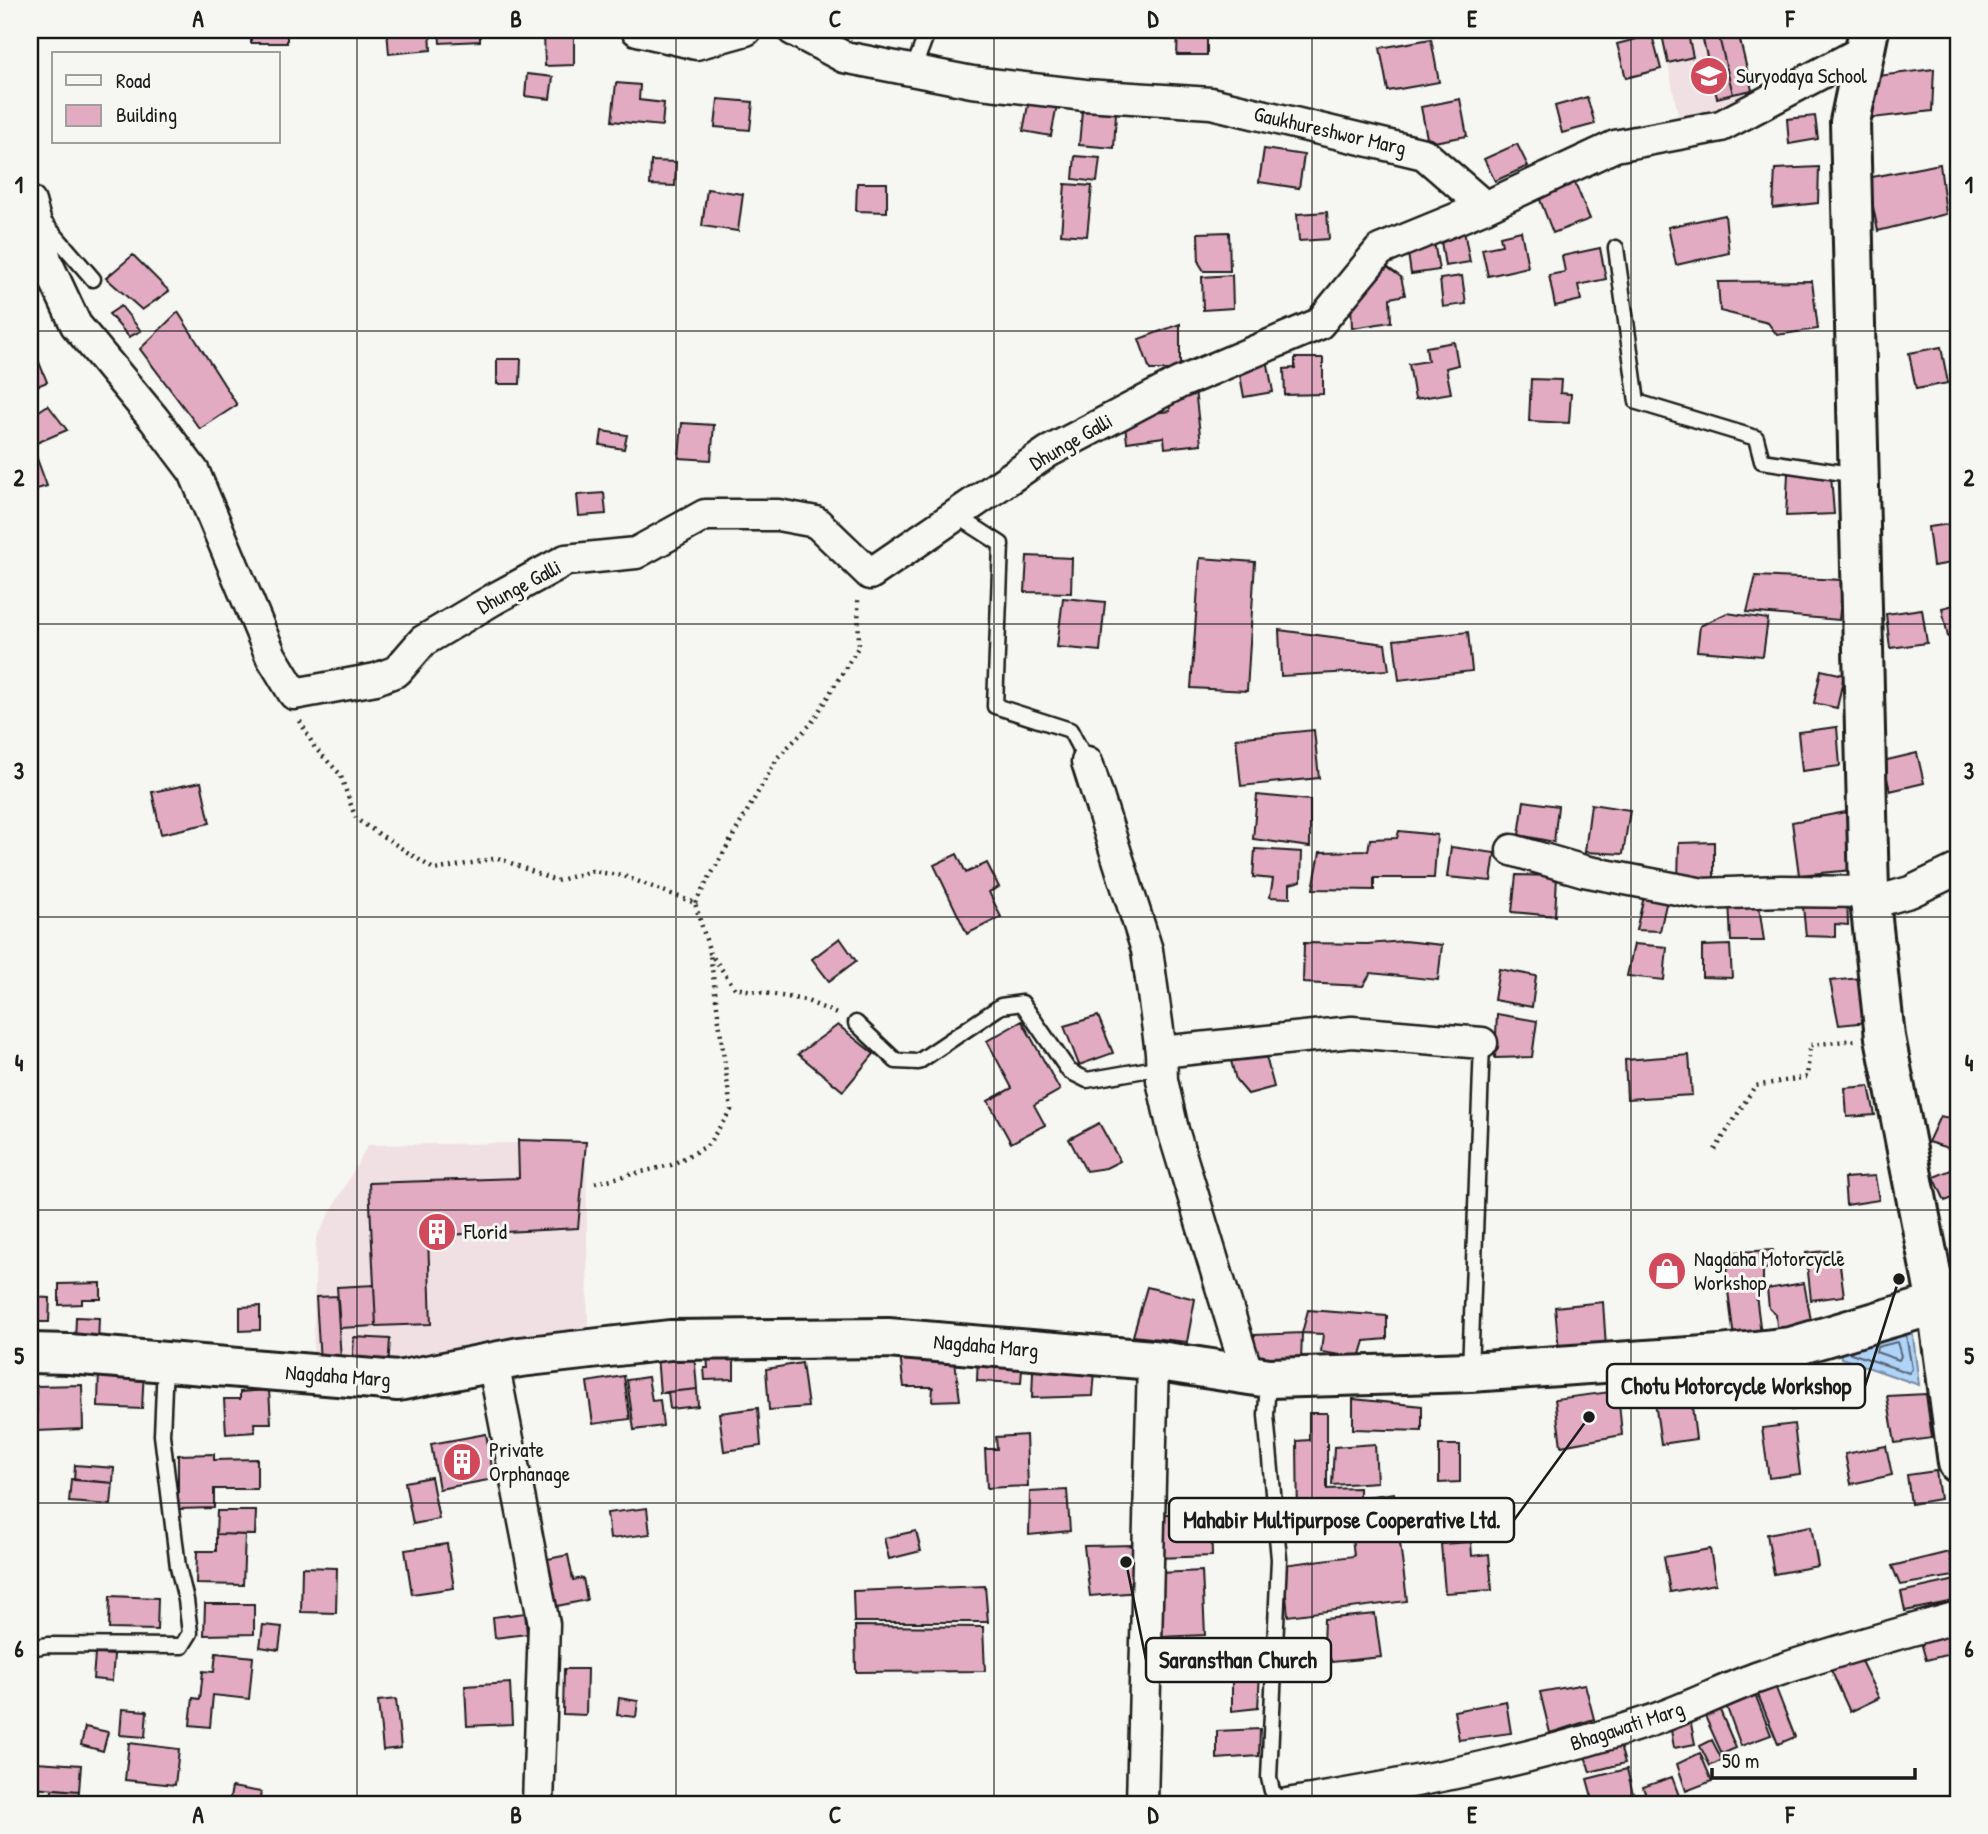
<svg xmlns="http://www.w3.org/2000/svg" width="1988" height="1834" font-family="'Patrick Hand',sans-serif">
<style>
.built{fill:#f0e0e4}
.water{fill:#b0d3f8;stroke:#758aa0;stroke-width:2}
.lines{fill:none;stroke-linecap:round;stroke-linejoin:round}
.shore{stroke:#576574;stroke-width:2}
.building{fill:#e2abc2;stroke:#1c1c1c;stroke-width:2}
.lane-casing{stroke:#1c1c1c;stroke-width:19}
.street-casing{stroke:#1c1c1c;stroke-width:35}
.secondary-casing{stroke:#1c1c1c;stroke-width:44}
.path{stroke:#1c1c1c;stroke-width:4.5;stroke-dasharray:2 5;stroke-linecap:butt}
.lane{stroke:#f6f6f2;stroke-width:14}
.street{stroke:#f6f6f2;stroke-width:30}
.secondary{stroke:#f6f6f2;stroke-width:38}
.grid{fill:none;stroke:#1c1c1c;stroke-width:2;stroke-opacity:0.55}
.labels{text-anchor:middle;stroke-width:6;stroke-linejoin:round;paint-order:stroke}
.poi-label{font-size:21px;fill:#1c1c1c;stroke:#f6f6f2;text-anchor:start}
.street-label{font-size:21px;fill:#1c1c1c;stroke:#f6f6f2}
.leader{fill:none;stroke:#1c1c1c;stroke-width:2.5}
.callout-dot{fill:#1c1c1c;stroke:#f6f6f2;stroke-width:2.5}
.callout{fill:#f6f6f2;stroke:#1c1c1c;stroke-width:2.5}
.callout-label{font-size:23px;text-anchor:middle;font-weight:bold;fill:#1c1c1c}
.neatline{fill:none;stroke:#1c1c1c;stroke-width:2.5}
.grid-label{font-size:23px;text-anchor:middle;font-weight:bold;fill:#1c1c1c}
</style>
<rect width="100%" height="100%" fill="#f6f6f2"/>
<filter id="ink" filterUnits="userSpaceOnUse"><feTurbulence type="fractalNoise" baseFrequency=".0143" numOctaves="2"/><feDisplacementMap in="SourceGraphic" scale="14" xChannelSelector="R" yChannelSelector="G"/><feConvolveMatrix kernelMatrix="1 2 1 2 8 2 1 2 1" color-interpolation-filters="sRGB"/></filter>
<g filter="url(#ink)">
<path class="built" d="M1661 30H1737L1752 90 1735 110 1680 124Z
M586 1142 588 1334 394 1375 313 1365 316 1238 368 1145Z"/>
<path class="water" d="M1911 1320 1919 1385 1841 1358 1839 1343Z"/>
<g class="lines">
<path class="shore" d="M1897 1342 1901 1356 1899 1360 1876 1352 1877 1347Z
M1848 1352 1909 1373 1912 1369 1906 1335"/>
</g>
<path class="building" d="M251 30H287V43H251Z
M387 30H430L431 50 389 54Z
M439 30H480V41L440 43Z
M892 30H924L923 41 891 37Z
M1178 30H1207V55H1177Z
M1661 30H1687L1693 57 1668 63Z
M574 31V65L545 66 544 32Z
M1738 32 1752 90 1733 94 1719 37Z
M1652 35 1661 69 1626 78 1617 44Z
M1719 37 1733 94 1717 98 1703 40Z
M1431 39 1439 82 1388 91 1380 48Z
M1934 69 1932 111 1873 118 1870 77Z
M527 74 553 77 550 99 525 96Z
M616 83 640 85 639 100 664 103 662 126 612 121Z
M1587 97 1595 124 1562 133 1555 106Z
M718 99 753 102 750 130 715 127Z
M1460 99 1467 136 1428 143 1421 107Z
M1029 100 1057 104 1051 136 1023 131Z
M1082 111 1116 113 1114 148 1079 145Z
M1815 116 1818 139 1789 144 1787 119Z
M1517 144 1528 166 1495 181 1484 159Z
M1264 149 1304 155 1299 188 1259 182Z
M1075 156 1100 158 1097 182 1073 179Z
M651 161 676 162 675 186 650 185Z
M1940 164 1946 214 1878 231 1867 178Z
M1819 167 1818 203 1773 208 1775 169Z
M1573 178 1590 219 1553 233 1537 192Z
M857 183H887V212L856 211Z
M1065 184 1092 186 1087 236 1061 234Z
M707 189 743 194 738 231 702 226Z
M1327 212 1329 239 1299 241 1297 214Z
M1725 215 1729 253 1676 265 1668 227Z
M1464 231 1470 262 1445 266 1440 235Z
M1521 231 1528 267 1488 276 1482 249 1502 245 1500 236Z
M1229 232 1230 271H1204L1199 263 1198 233Z
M1434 242 1439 270 1411 274 1407 246Z
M1600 248 1606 279 1578 285 1581 300 1555 306 1549 275 1565 272 1562 256Z
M133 255 169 291 142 310 106 278Z
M1380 262 1401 277 1405 295 1390 298 1391 322 1352 328 1351 303Z
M1232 275 1233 308 1203 310 1202 277Z
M1462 276 1466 304 1443 307 1440 279Z
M1812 281 1818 329 1777 335 1768 323 1720 311 1718 282Z
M121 306 141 331 129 337 109 314Z
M178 312 237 405 200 429 140 349Z
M1180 324V370H1150L1139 339Z
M1454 342 1458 365 1446 368 1451 393 1415 399 1409 364 1428 361 1426 347Z
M33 347 47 382 30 389V348Z
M1941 347 1948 383 1916 389 1909 353Z
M1295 358H1323V394L1285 395 1284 369 1295 368Z
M497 359H521L520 384H497Z
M1267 359 1273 392 1244 397 1238 364Z
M1531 379 1561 380 1560 393 1571 394 1569 423 1529 421Z
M1195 389 1201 444 1165 448 1164 437 1127 442 1124 416 1170 411 1168 393Z
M48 405 67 430 32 445 30 439V417Z
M682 423 714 425 711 460 679 458Z
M602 431 627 435 624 449 600 445Z
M32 445 47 486 30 491V446Z
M1788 473 1831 475 1834 514 1786 516Z
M604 493 606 514 579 516 577 495Z
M1958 523V562L1933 566 1928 527Z
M1027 556 1072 558 1071 593 1025 592Z
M1200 558 1255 562 1247 691 1191 688Z
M1756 576 1843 580 1839 620 1747 612Z
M1063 598 1105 602 1100 651 1057 647Z
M1958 604V635L1948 637 1942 608Z
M1922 609 1927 643 1890 648 1886 614Z
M1727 613 1768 619 1763 656 1697 651 1700 626Z
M1279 630 1385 644 1389 670 1281 676Z
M1468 632 1472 671 1399 680 1394 640Z
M1821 670 1844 675 1837 708 1814 703Z
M1837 727 1840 766 1802 771 1798 732Z
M1314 730 1319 778 1241 786 1236 738Z
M1917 753 1924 783 1890 791 1883 761Z
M201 782 210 823 161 834 152 792Z
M1257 795 1310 800V847L1253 839Z
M1524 801 1558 806 1554 842 1519 835Z
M1591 804 1630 810 1623 854 1585 852Z
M1846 812 1853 870 1799 875 1792 822Z
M1399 831 1437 835 1434 878H1374V890L1313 889 1320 852 1368 851 1370 839 1397 838Z
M1714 842V882H1678L1679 843Z
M1451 847 1495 853 1491 881 1447 877Z
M1255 849 1302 852 1301 881 1290 884V898L1270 897 1273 879 1253 877Z
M957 854 966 873 987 863 999 887 989 892 1001 917 967 934 934 865Z
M1516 875 1557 876 1555 916 1512 912Z
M1646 888 1668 895 1660 931 1636 930Z
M1802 897H1847L1848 925 1835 924V937L1806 936Z
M1758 899 1764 941H1731L1729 900Z
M840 938 856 961 829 981 812 959Z
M1404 941 1442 945 1438 980 1371 973 1363 986 1303 983 1304 943 1367 944Z
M1634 944 1667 947 1664 980 1627 976Z
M1730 945 1732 978 1702 977V946Z
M1499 969 1536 976 1532 1007 1494 1000Z
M1861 978 1868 1022 1839 1025 1830 981Z
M1497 1014 1537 1021 1532 1057 1495 1058Z
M1098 1016 1113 1053 1079 1065 1064 1026Z
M1022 1021 1060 1090 1034 1105 1045 1125 1011 1143 988 1101 1012 1088 987 1041Z
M838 1025 874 1054 843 1091 798 1054Z
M1264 1049 1274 1087 1248 1094 1236 1080 1230 1057Z
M1689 1055 1692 1095 1627 1099 1625 1060Z
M1869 1086 1875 1115 1847 1117 1845 1088Z
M1940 1116 1958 1120V1151L1928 1142Z
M1099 1123 1120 1161 1106 1168 1086 1171 1069 1139Z
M518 1140 586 1142 578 1228 428 1236 431 1324 376 1326 369 1183 519 1178Z
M1958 1167V1196L1945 1201 1934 1177Z
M1875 1176 1879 1200 1846 1205 1844 1178Z
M1773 1250 1775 1268 1763 1269V1284L1729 1287 1726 1268 1737 1265 1736 1252Z
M1838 1250 1844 1296 1811 1300 1806 1253Z
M101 1283V1299H82V1304L59 1305V1284Z
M1804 1283 1813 1331 1778 1337 1776 1315 1769 1308 1767 1289Z
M374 1285 376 1326 340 1328 337 1287Z
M1147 1287 1195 1299 1187 1342 1133 1336Z
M1755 1287 1762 1342 1735 1346 1728 1291Z
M337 1296 341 1361 320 1362 316 1297Z
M30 1297 50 1298 49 1322H30Z
M1603 1302 1606 1347 1559 1351 1555 1307Z
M260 1306V1330L240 1331V1307Z
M1308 1310 1387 1316V1339L1365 1341 1360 1358 1321 1352 1323 1334 1302 1333Z
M76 1317 99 1318 98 1343 75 1342Z
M1302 1333 1301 1362 1255 1361 1254 1335Z
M354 1337 390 1339 388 1369 352 1367Z
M899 1347H923L927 1361H955L960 1400 932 1401 933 1387H904Z
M694 1352 697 1389 660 1393 657 1356Z
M734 1353V1379L705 1380 704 1368H708L707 1354Z
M978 1353 1023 1355 1021 1383 977 1381Z
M802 1363 808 1407 769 1410 766 1369Z
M99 1367 144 1369 142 1409 98 1407Z
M1813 1369 1818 1406 1792 1410 1787 1372Z
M1033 1371H1095L1093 1396 1032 1398Z
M624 1376 630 1419 593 1424 587 1382Z
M648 1377 652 1401 660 1400 663 1426 634 1430 627 1380Z
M82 1385 83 1429 37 1431 36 1386Z
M697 1389 698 1406 670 1409 668 1392Z
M269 1390 271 1423H254L255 1432 226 1434 224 1399H240V1392Z
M1690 1390 1696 1439 1661 1444 1654 1395Z
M1618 1391 1622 1435 1561 1446 1555 1399Z
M1926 1394 1932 1438 1895 1443 1887 1396Z
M1353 1399 1422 1406V1431L1353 1429Z
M758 1408 761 1446 724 1451 719 1413Z
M1309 1413H1327V1489L1359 1488V1525L1298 1526 1297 1441 1309 1440Z
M1794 1424 1800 1474 1769 1478 1762 1428Z
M486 1434 494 1479 439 1489 431 1444Z
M1026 1435 1028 1486 987 1488 985 1449H997L996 1437Z
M1375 1444 1377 1482 1332 1485 1334 1447Z
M1439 1445H1460V1482L1439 1483Z
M1886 1446 1892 1475 1851 1484 1845 1454Z
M214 1454V1460L257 1459V1489H214V1508L178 1509V1455Z
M75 1465 114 1468 113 1483 74 1480Z
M1936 1471 1940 1499 1911 1504 1907 1475Z
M431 1477 439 1519 413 1524 405 1482Z
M71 1479 113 1483 111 1505 69 1502Z
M1067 1490 1070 1531 1029 1535 1030 1492Z
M1394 1493 1407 1601 1288 1616 1283 1565 1354 1556 1348 1499Z
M647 1508 650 1534 610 1539 607 1513Z
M217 1511H256L255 1535 216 1534Z
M1159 1514H1211L1212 1556 1157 1558Z
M1811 1526 1818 1566 1774 1574 1767 1534Z
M916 1531 921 1551 889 1559 884 1538Z
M216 1534 245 1535 243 1585 196 1584 197 1551H216Z
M1471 1542 1472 1556 1489 1554 1492 1590 1445 1593 1441 1544Z
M447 1544 454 1588 412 1594 405 1550Z
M1135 1545 1139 1592 1090 1596 1084 1546Z
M1710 1549 1716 1584 1670 1592 1664 1557Z
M1949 1552 1954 1576 1900 1585 1892 1566Z
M568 1555 573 1580 583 1578 587 1600 552 1607 543 1560Z
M302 1567 337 1568 336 1613 301 1612Z
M1202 1571 1205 1635 1161 1637 1159 1573Z
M1956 1580 1958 1600 1905 1611 1901 1592Z
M985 1586 988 1622H854L853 1591Z
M110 1596 158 1598 157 1630 109 1629Z
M205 1604H254V1634L204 1635Z
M525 1613 527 1634 495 1638 493 1617Z
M1375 1614 1381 1657 1332 1662 1323 1646 1324 1619Z
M263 1625 282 1627 279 1650 260 1647Z
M1958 1625V1652L1926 1660 1919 1635Z
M855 1626 983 1627 985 1671 856 1672Z
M216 1653 253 1657 249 1699 213 1695 210 1727 190 1725 193 1698 200 1699 203 1671 214 1672Z
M95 1654 114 1655 112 1681 93 1679Z
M1859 1657 1879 1698 1850 1712 1831 1670Z
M564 1669H587L586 1715 563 1714Z
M1260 1673 1258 1708 1232 1711V1674Z
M1772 1678 1795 1737 1778 1744 1754 1685Z
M510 1683 512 1724 467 1726 465 1686Z
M1585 1684 1594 1719 1550 1733 1540 1692Z
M1755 1694 1771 1735 1741 1746 1726 1705Z
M619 1698 638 1701 636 1717 617 1715Z
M396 1699 401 1748 383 1750 378 1701Z
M1506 1701 1511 1733 1459 1740 1454 1711Z
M1719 1708 1736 1748 1722 1754 1704 1714Z
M122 1709 147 1711 145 1737 120 1735Z
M1689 1714 1695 1744 1674 1748 1669 1718Z
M85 1727 108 1732 103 1751 81 1745Z
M1260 1729 1259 1756 1217 1759V1731Z
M1618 1739 1625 1763 1590 1772 1583 1749Z
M1712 1740 1722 1760 1710 1766 1700 1746Z
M129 1743 179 1749 175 1785 125 1780Z
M1700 1753 1712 1781 1686 1791 1677 1764Z
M36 1762 81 1765 79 1791 33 1787Z
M1627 1769 1633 1794 1594 1804 1587 1779Z
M1672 1777 1682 1804H1649L1643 1787Z
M232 1787 261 1792 259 1804H229Z
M52 1789 79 1791 78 1804H51Z
M525 1801V1804H374V1802Z"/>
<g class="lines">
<defs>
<path id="lane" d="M913 70 928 30
M42 220 93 279
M1616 248 1637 402 1756 438 1762 461 1857 475
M956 515 1001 544 995 706 1070 730 1087 762
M856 1023 896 1061 918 1062 1001 1006 1022 1003 1069 1071 1087 1080 1162 1067
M1470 1371 1482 1043
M1268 1379 1266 1415 1279 1559 1269 1778 1272 1791 1285 1804
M30 1648 48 1645 182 1646 190 1633 186 1600 178 1567 162 1435 165 1363"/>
<path id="street" d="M637 30 696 44 746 30
M793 30 844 57 972 82 1085 95 1211 103 1424 154 1485 207 1615 146 1721 126 1865 50
M30 202 47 263 76 325 154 419 194 472 271 656 294 694 376 679 397 671 423 641 494 599 566 560 636 553 705 515H778L816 522 870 574 1048 452 1179 383 1319 324 1380 250 1485 207
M1087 762 1147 950 1161 1052 1162 1080 1173 1130 1248 1375
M1512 850 1584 871 1703 894 1781 891 1869 892
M1871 903 1910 892 1958 869
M1161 1052 1352 1032 1482 1043
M493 1362 544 1624 538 1804
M1142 1804 1153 1360
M1287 1804C1410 1784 1534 1760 1653 1720 1688 1708 1721 1691 1756 1678 1822 1655 1890 1636 1958 1617"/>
<path id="secondary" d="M1869 30 1850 122 1869 892 1885 1037 1937 1304 1958 1463
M30 1353 69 1354 398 1381 520 1357 670 1340 888 1338 1153 1360 1269 1378 1405 1374 1470 1372 1720 1355 1791 1347 1937 1304"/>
</defs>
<use href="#lane" class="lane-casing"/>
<use href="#street" class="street-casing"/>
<use href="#secondary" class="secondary-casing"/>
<path class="path" d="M300 721 315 748 340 774 356 819 435 870 498 858 556 881 592 871 624 876 695 903 710 953 735 988 805 1000 839 1015
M695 903 778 757 811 724 859 646 858 600
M1715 1150 1755 1086 1807 1077 1810 1045 1855 1040
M595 1183 671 1165 707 1146 731 1110 710 954"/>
<use href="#lane" class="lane"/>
<use href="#street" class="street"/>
<use href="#secondary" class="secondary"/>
</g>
</g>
<path class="grid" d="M357 30V1804M676 30V1804M994 30V1804M1312 30V1804M1631 30V1804M30 331H1958M30 624H1958M30 917H1958M30 1210H1958M30 1503H1958"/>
<defs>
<symbol id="school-disc" viewBox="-11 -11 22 22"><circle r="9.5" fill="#d1495b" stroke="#f6f6f2"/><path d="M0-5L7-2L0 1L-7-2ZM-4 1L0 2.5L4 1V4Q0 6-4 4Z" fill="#fff"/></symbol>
<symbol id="building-disc" viewBox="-11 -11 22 22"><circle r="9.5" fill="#d1495b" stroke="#f6f6f2"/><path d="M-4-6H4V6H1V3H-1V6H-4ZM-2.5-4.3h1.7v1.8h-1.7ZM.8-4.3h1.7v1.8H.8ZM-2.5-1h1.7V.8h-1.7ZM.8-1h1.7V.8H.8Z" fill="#fff"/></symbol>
<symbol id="shop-disc" viewBox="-11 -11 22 22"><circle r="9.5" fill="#d1495b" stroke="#f6f6f2"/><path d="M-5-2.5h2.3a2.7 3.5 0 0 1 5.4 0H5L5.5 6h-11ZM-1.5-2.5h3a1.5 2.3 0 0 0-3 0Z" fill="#fff"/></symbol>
</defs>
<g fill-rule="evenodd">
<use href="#school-disc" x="1687" y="54" width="44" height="44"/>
<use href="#building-disc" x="415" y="1210" width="44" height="44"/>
<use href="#shop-disc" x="1645" y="1249" width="44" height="44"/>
<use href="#building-disc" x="440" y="1440" width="44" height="44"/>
</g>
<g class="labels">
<g class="poi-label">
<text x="1736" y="83">Suryodaya School</text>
<text x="464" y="1239">Florid</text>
<text x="1694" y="1266">Nagdaha Motorcycle<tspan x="1694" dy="24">Workshop</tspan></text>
<text x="489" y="1457">Private<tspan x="489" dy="24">Orphanage</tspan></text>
</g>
<g class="street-label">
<text transform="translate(1330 131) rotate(13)" y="7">Gaukhureshwor Marg</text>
<text transform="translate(1071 442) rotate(-30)" y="7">Dhunge Galli</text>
<text transform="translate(519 587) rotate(-28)" y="7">Dhunge Galli</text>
<text transform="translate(986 1346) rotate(5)" y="7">Nagdaha Marg</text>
<text transform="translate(338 1376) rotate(4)" y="7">Nagdaha Marg</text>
<text transform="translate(1627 1726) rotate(-18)" y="7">Bhagawati Marg</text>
</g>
</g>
<path class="leader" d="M1899 1279L1865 1386M1589 1417L1514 1520M1126 1562L1146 1660"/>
<g class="callout-dot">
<circle cx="1899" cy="1279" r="7"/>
<circle cx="1589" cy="1417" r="7"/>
<circle cx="1126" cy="1562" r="7"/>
</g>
<g class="callout">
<rect x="1607" y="1364" width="258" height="44" rx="7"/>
<rect x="1169" y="1498" width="345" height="44" rx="7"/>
<rect x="1146" y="1638" width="185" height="44" rx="7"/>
</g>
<g class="callout-label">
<text x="1736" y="1394">Chotu Motorcycle Workshop</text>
<text x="1342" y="1528">Mahabir Multipurpose Cooperative Ltd.</text>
<text x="1238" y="1668">Saransthan Church</text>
</g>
<rect width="1988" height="1834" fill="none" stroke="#f6f6f2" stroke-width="77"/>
<rect x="52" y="52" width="228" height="91" fill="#f6f6f2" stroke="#9f9f9c" stroke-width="2"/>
<rect x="66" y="75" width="35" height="10" fill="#f6f6f2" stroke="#9f9f9c" stroke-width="2"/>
<text x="116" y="88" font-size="21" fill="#1c1c1c">Road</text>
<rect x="66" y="105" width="35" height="21" fill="#e2abc2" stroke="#9f9f9c" stroke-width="2"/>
<text x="116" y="122" font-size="21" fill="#1c1c1c">Building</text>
<path d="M1712 1768v10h203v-10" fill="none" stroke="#1c1c1c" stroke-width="3.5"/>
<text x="1722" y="1768" font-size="21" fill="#1c1c1c" stroke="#f6f6f2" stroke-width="5" paint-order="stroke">50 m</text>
<rect x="38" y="38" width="1912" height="1758" class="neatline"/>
<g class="grid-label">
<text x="198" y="27">A</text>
<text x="516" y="27">B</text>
<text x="835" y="27">C</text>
<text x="1153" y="27">D</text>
<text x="1472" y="27">E</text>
<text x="1790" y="27">F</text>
<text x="19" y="193">1</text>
<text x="1969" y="193">1</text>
<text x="19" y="486">2</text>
<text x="1969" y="486">2</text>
<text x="19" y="779">3</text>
<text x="1969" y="779">3</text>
<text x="19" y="1071">4</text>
<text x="1969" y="1071">4</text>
<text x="19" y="1364">5</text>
<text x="1969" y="1364">5</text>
<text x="19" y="1657">6</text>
<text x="1969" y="1657">6</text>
<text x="198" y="1823">A</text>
<text x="516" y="1823">B</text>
<text x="835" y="1823">C</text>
<text x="1153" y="1823">D</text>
<text x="1472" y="1823">E</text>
<text x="1790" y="1823">F</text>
</g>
</svg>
